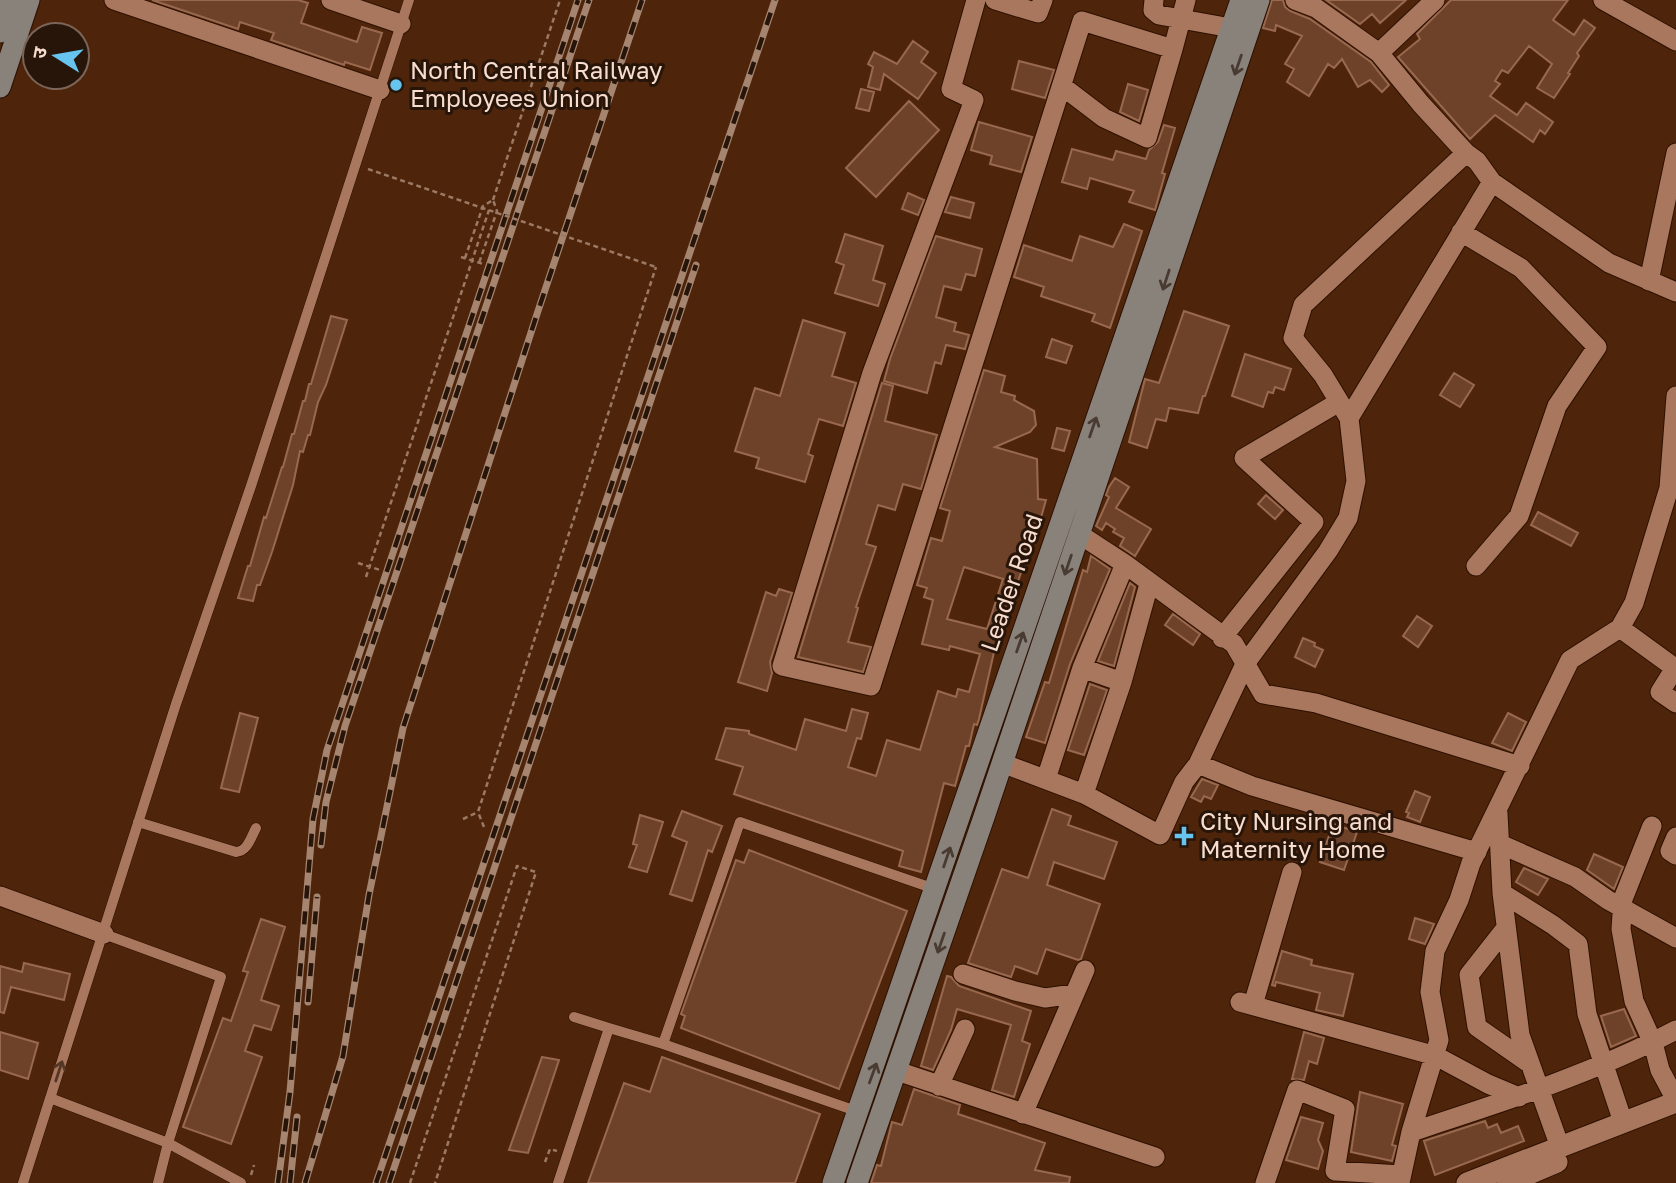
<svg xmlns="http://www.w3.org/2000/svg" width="1676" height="1183" font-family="'Golos Text','Noto Sans Devanagari',sans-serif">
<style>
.building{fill:#6e4229;stroke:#99694f;stroke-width:2;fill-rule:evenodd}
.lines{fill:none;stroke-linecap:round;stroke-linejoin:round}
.service-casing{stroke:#2e1000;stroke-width:11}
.minor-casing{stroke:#2e1000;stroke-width:21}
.tertiary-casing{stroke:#2e1000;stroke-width:23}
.secondary-casing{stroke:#2e1000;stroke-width:23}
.path{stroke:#9c7964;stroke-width:2.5;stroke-dasharray:5 3.5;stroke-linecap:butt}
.service{stroke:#a8775d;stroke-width:10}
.minor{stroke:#a8775d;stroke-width:19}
.tertiary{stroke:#a8775d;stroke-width:21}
.secondary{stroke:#89827b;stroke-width:21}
.rail-casing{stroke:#a68570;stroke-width:7}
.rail{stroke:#27150a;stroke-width:4.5;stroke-dasharray:13;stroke-linecap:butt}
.path-bridge{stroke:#9c7964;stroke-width:2.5;stroke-dasharray:5 3.5;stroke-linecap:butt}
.oneway{stroke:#493b32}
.oneway2{stroke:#543727}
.poi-dot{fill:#66c4ef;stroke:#27150a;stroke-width:2.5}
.labels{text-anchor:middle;stroke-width:6;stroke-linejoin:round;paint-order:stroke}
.poi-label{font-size:24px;fill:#f8ddce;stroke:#27150a;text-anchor:start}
.street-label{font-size:24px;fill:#f8ddce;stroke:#27150a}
</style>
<rect width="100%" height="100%" fill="#4e250b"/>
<path class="building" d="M152 0H298L308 3 301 23 357 42 362 27 382 33 370 70 345 62 344 65 271 40 274 33 240 22 238 29Z
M1272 0H1283L1285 7 1290 11 1310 19 1371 62 1389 85 1382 92 1370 80 1358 87 1342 59 1334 68 1328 64 1309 96 1287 82 1294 69 1285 64 1302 36 1276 25 1275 31 1263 28Z
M1326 0H1406L1380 23 1372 14 1360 24Z
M1451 0H1568L1553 20 1574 35 1584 20 1595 28 1577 53 1579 56 1568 73 1570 74 1554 98 1537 88 1552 64 1529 46 1508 73 1502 70 1495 81 1500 84 1490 96 1517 115 1526 103 1553 122 1545 134 1540 130 1533 142 1495 115 1470 139 1398 57 1420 39 1417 34Z
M913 41 928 52 921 62 936 73 918 99 884 74 880 90 868 87 873 67 868 64 874 52 897 64Z
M1019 61 1054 70 1045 98 1012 89Z
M1128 84 1148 90 1139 121 1120 112Z
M861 89 874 92 869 111 856 108Z
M909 101 939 130 876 197 846 168Z
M979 122 1032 137 1021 172 990 164 992 156 971 150Z
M1164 125 1175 128 1162 173 1165 174 1155 210 1129 202 1134 191 1090 178 1087 189 1062 182 1072 149 1113 160 1116 151 1146 159 1149 150 1158 142Z
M908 193 924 200 918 215 902 209Z
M951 197 974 203 970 218 945 212Z
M1124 224 1142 231 1110 328 1092 321 1095 314 1041 296 1044 287 1014 277 1024 245 1072 261 1080 236 1113 247Z
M845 234 883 246 873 280 885 284 878 306 835 293 844 265 836 262Z
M936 236 982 249 975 276 966 274 961 290 944 286 936 317 956 323 954 331 969 335 965 349 946 345 941 364 935 362 927 393 884 381 890 359Z
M1184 311 1229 326 1205 396H1203L1198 413 1169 408 1166 421 1156 419 1147 448 1129 442 1145 379 1159 383Z
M331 316 347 320 326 385 318 402 310 435H308L303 452 300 451 293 485 272 552 260 585H257L253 601 238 598 248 566H250L264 517 266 518 282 467H283L292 434H294L303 401H305L309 384H311Z
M803 320 845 333 832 376 856 383 843 426 819 419 808 454 813 456 805 482 756 468 759 458 735 451 755 388 780 396Z
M1052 339 1072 346 1066 363 1046 357Z
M1245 354 1291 369 1284 390 1275 387 1273 393 1268 392 1263 407 1232 396Z
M984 370 1005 376 1001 392 1015 396 1014 400 1034 411 1036 425 1030 432 995 447 1037 459 1038 499 1046 500 1030 556 1027 555 994 652 979 719 977 725 974 724 969 746H966L955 786 944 783 921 872 899 866 903 851 734 794 743 767 716 759 726 728 749 731V734L796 750 805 719 846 731 852 709 868 713 861 739 857 738 848 767 876 776 887 740 920 750 938 691 956 697 958 689 969 692 980 654 950 646 949 650 922 644 933 600 924 597 927 588 917 585 931 538 942 541 950 511 940 508ZM964 567 1003 579 987 629 947 619Z
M1454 373 1474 385 1460 407 1440 395Z
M882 383 893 386 885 421 937 435 921 489 903 484 895 510 878 505 866 544 876 547 856 607 858 608 848 642 871 647 863 672 798 657Z
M1057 428 1070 431 1064 451 1052 448Z
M1115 478 1129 487 1116 508 1151 529 1135 556 1120 546 1124 538 1113 532 1115 529 1106 523 1102 530 1096 526 1109 497 1106 495 1109 487Z
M1266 495 1283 510 1275 519 1258 504Z
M1538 512 1578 533 1571 546 1531 525Z
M1091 556 1110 569 1070 664 1045 743 1026 737 1045 682 1049 683 1083 570 1087 572Z
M1130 583 1135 587 1114 666 1098 661Z
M779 589 792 593 770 662 772 673 767 691 738 682 766 592 776 596Z
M1173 614 1200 634 1193 645 1165 625Z
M1417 616 1432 626 1418 647 1403 636Z
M1303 638 1315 643 1314 646 1323 650 1315 667 1295 657Z
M1090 684 1107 690 1084 755 1068 750Z
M240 713 258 718 239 792 221 788Z
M1508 713 1526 722 1512 751 1492 743Z
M1202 779 1218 785 1211 799 1204 796 1201 802 1191 797Z
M1415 791 1430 797 1420 822 1407 817 1409 813 1406 812Z
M1052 809 1071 816 1068 825 1117 842 1104 879 1054 862 1047 885 1100 904 1081 959 1078 960 1046 949 1037 974 1015 966 1011 977 968 963 1002 869 1028 878Z
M682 811 722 826 712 852 708 850 692 901 670 894 687 842 672 836Z
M640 815 663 822 647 872 629 867 637 845 633 844Z
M1333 824 1357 832 1344 870 1320 862Z
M749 850 907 911 839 1089 681 1028 685 1016 681 1014 736 860 744 863Z
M1594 854 1623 867 1614 889 1587 870Z
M1524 868 1548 879 1538 895 1516 882Z
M1415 918 1434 924 1425 944 1409 939Z
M261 919 285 927 261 1000 279 1006 271 1030 254 1025 245 1051 262 1057 231 1144 183 1127 223 1018 231 1021 248 972 243 971Z
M1282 951 1312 960 1311 965 1353 974 1343 1016 1316 1010 1320 993 1276 982 1275 986 1272 985Z
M24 963 70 974 64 1000 11 987 4 1013 0 1012V966L22 972Z
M947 976 951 977 959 986 1031 1011 1022 1041 1030 1044 1014 1097 992 1090 1011 1025 957 1009 951 1030 933 1070 921 1066Z
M1624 1009 1636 1036 1611 1047 1601 1016Z
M0 1032 38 1043 28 1079 0 1070Z
M1304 1032 1324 1038 1317 1064 1309 1061 1304 1080 1292 1079Z
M542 1057 559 1060 528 1153 509 1150Z
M662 1057 820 1114 795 1183H588L624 1083 650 1092Z
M914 1089 960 1105 958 1114 1045 1143 1035 1170 1070 1177 1069 1183H871L877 1165 881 1166 892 1122 902 1125Z
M1360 1092 1403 1104 1392 1145 1396 1146 1392 1161 1351 1152Z
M1301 1117 1323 1123 1318 1140 1323 1151 1318 1169 1286 1160Z
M1485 1121 1488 1128 1497 1124 1501 1133 1518 1126 1524 1141 1435 1175 1424 1141Z"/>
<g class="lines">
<defs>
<path id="service" d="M138 822 236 852C248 851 251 837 256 828
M104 934 221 977 168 1143 158 1183
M609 1028 663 1044
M50 1098 168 1143 241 1183
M859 1112 663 1044 740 822 935 889
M23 1183 176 704 251 486 409 0
M558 1183 609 1028 574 1017"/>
<path id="minor" d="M114 0 380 90
M331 0 401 24
M976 0 951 89 974 100 872 373 782 666 871 686 1082 21 1173 49 1186 0
M995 0 1038 13 1043 0
M1154 0 1153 10 1159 15 1231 28
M1295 0 1316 8 1379 53 1421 104 1466 153 1477 161 1492 182 1609 263 1676 292
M1603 0 1676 41
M1379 53 1435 0
M1062 86 1104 118 1147 138 1173 49
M1461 232 1521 268 1597 347 1557 406 1519 516 1476 566
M1649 281 1676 153
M1349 418 1492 182
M1079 534 1125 564 1234 644 1263 694 1316 703 1520 766
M1620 628 1675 668 1660 692 1676 703
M1222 638 1314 522 1244 458 1339 402
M1082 668 1122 682
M1002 763 1084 794 1160 835 1184 782 1198 764 1245 664 1328 551 1348 518 1356 481 1349 418 1323 375 1293 338 1303 305 1466 153
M1198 764 1252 786 1477 852
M1046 779 1082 668 1125 564
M1084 794 1122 682 1149 584
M1498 813 1502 893 1520 1035 1560 1147
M1652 826 1623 899 1621 929 1634 1001 1653 1043 1660 1070 1676 1100
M1676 837 1670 851 1676 855
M1500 844 1575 877 1608 900 1676 938
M1502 893 1553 925 1578 944 1587 1014 1623 1122
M0 896 104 934
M1506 928 1469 975 1477 1027 1530 1064
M963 974 1015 991 1045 998 1074 994
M1240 1002 1436 1056 1488 1084 1519 1097
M1253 1005 1292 872
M897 1071 1155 1157
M939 1086 965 1029
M1023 1114 1085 970
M1411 1132C1500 1103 1592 1074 1676 1030
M1265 1183 1297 1090 1345 1109 1335 1171 1401 1175
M1400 1183 1411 1132 1439 1040 1430 992 1435 951 1459 900 1471 863 1570 660 1620 628 1634 603 1669 488 1676 396"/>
<path id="tertiary" d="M1467 1183 1676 1102
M1508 1183 1557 1162"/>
<path id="secondary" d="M0 32 10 0
M0 87 29 0
M833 1183 1241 0
M857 1183 984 817 1259 0"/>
</defs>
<use href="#service" class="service-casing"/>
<use href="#minor" class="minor-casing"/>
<use href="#tertiary" class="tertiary-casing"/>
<use href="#secondary" class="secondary-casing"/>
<path class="path" d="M493 200 560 0
M461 257 483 264
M465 258 483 206 493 200 497 211 479 263
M358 563 380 570
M366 577 489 210
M463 819 478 812
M484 827 478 812 656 267
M545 1162 550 1149 557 1151
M251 1175 254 1165
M410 1183 517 866 536 872 435 1183"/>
<use href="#service" class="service"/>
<use href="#minor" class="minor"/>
<use href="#tertiary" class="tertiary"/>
<use href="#secondary" class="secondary"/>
<defs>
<path id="rail" d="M321 845 326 802 345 726 589 0
M308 1002 317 897
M278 1183 290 1092 313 819 327 750 578 0
M290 1183 297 1117
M305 1183 343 1056 369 895 403 728 537 314 642 0
M376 1183 775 0
M389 1183 696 265"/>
</defs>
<use href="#rail" class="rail-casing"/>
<use href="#rail" class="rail"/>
<path class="path-bridge" d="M368 169 656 267"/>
</g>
<defs><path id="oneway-shaft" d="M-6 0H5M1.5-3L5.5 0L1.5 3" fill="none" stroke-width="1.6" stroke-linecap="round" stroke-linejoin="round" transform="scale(1.75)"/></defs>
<g class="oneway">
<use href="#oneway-shaft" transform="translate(1238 65) rotate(109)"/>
<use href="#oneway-shaft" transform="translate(1166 280) rotate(108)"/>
<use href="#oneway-shaft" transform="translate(1093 427) rotate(-71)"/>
<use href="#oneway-shaft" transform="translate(1068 565) rotate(109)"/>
<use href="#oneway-shaft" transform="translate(1020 642) rotate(-71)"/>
<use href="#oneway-shaft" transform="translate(947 857) rotate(-71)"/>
<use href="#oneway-shaft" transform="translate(941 943) rotate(109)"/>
<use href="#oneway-shaft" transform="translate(873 1073) rotate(-70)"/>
</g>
<use class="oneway2" href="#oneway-shaft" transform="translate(59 1071) rotate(-72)"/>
<g class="poi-dot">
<circle cx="396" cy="85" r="7"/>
<path d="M1180.5 825.5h7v7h7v7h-7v7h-7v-7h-7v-7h7z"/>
</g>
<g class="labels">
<g class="poi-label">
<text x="410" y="79">North Central Railway<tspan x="410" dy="28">Employees Union</tspan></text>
<text x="1200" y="830">City Nursing and<tspan x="1200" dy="28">Maternity Home</tspan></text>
</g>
<g class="street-label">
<text transform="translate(1012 583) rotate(-71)" y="8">Leader Road</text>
</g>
</g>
<g transform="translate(56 56) rotate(281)"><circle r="33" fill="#27150a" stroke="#7b6558" stroke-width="2"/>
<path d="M0-5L12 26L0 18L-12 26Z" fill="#66c4ef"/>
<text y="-10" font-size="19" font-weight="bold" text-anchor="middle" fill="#f8ddce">उ</text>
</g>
</svg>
